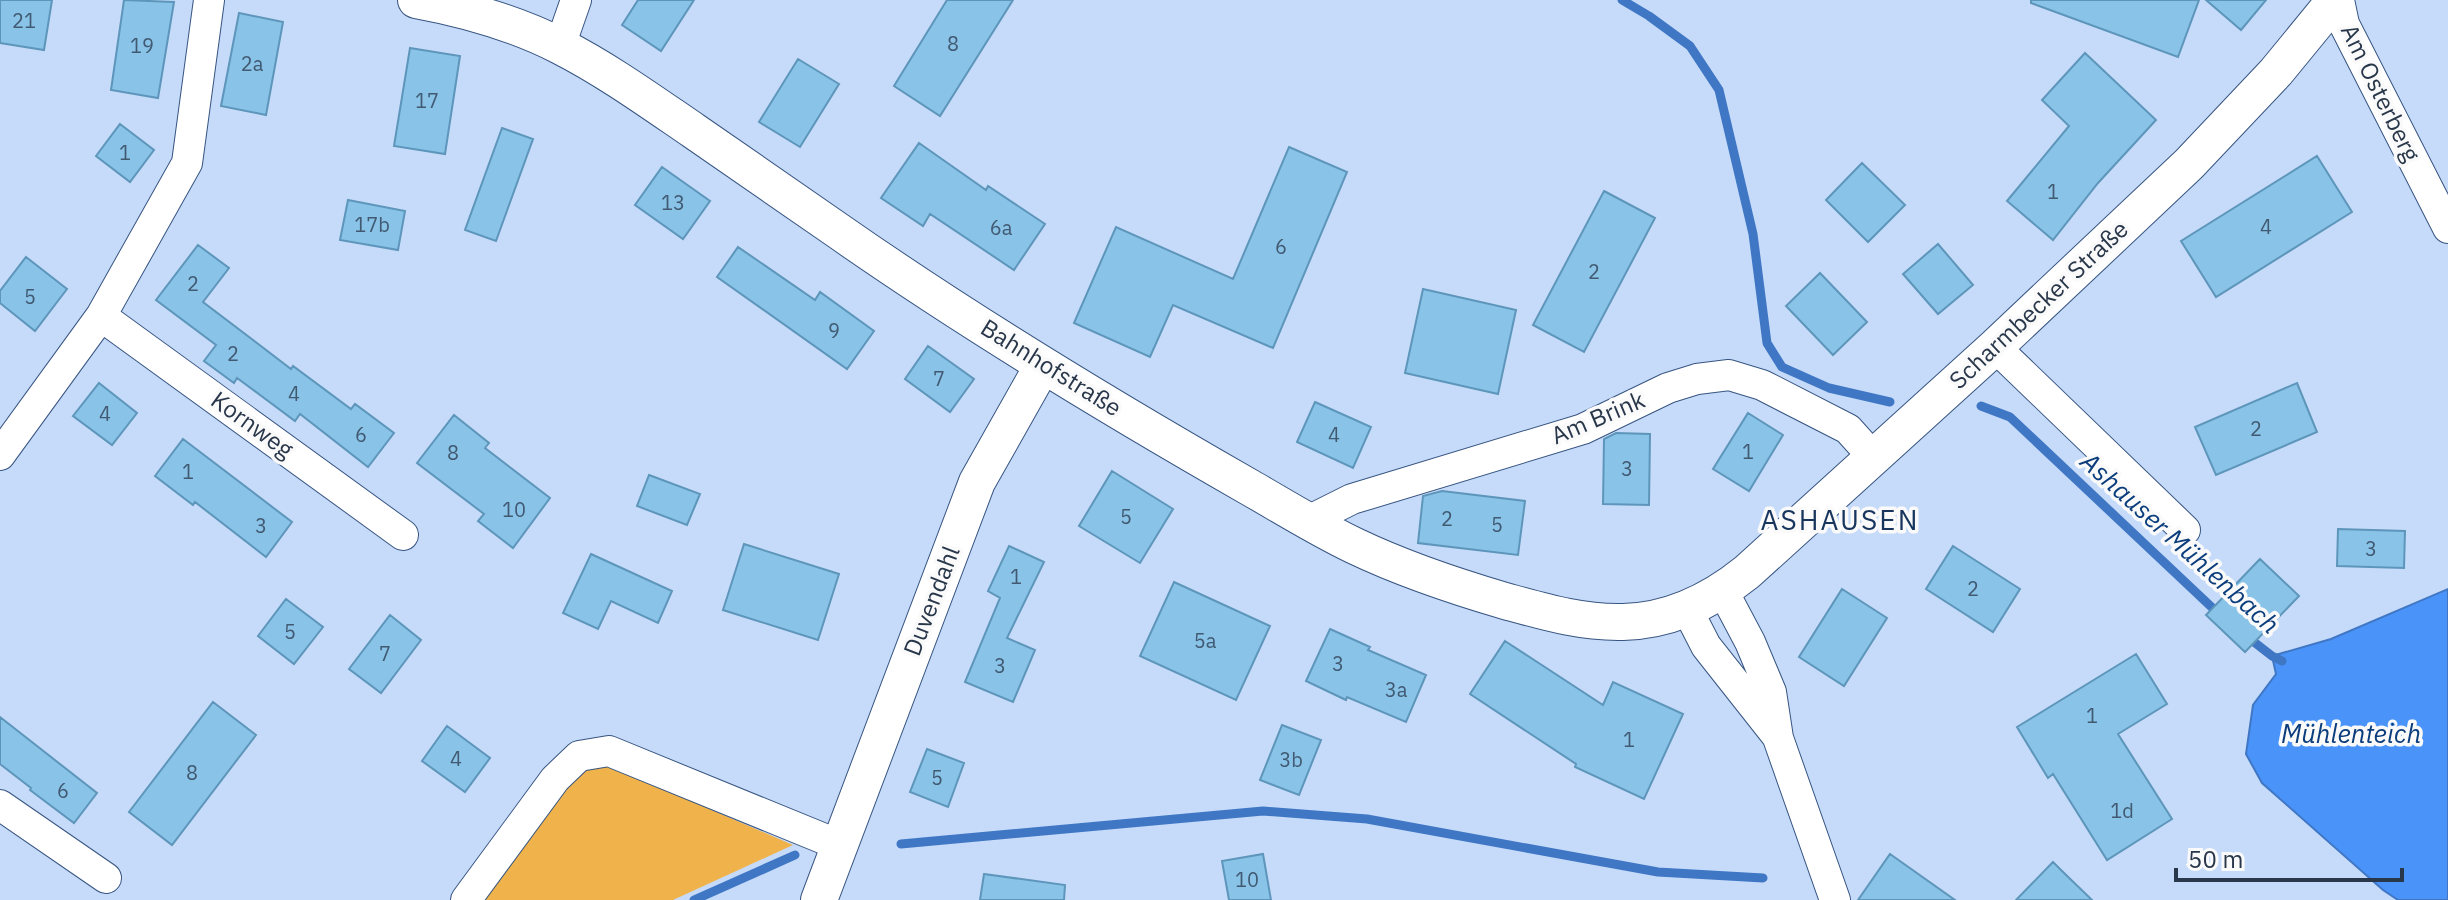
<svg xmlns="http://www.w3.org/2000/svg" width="2448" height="900" font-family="'IBM Plex Sans',sans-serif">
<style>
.green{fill:#f0b34b}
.water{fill:#4a93f9;stroke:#4077c5;stroke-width:2}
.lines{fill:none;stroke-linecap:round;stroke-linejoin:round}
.stream{stroke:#4077c5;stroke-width:9}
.building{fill:#89c3e8;stroke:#5d96ba;stroke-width:2}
.minor-casing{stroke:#375581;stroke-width:32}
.tertiary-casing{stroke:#375581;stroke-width:38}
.minor{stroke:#fff;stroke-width:30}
.tertiary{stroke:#fff;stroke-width:36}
.labels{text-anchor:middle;stroke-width:7;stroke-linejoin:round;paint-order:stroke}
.number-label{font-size:20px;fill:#415a72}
.street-label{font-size:24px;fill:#29374b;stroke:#fafafa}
.water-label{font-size:26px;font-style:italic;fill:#0b3d7c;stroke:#fafafa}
.quarter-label{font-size:28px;letter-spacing:2px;fill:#18355e;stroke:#fafafa}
</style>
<rect width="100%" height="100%" fill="#c6dbfa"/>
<path class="green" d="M610 766 793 845 673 900H480L567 781 589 769Z"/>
<path class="water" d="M2448 589V900H2398L2383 890 2262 783 2246 754 2253 705 2276 674 2272 656 2331 639Z"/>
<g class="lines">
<path class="stream" d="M1622 0 1649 16 1690 46 1719 90 1753 234 1767 343 1782 367 1829 388 1890 402
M1981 406 2010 417 2221 616
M2245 635 2272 656 2282 661
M901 844 1263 811 1367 819 1658 872 1763 878
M694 900 795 855"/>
</g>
<path class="building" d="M0 0H52L44 50 0 43Z
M124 0 174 2 158 98 111 90Z
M638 0H694L661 51 622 25Z
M947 0H1013L940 116 894 86Z
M2031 0H2199L2178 57 2031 3Z
M2206 0H2266L2241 30Z
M239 13 283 22 266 115 221 106Z
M410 48 460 56 445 154 394 146Z
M2085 53 2156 120 2098 183 2053 240 2007 201 2069 126 2042 100Z
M798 59 839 84 800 147 759 122Z
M120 124 154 150 130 182 96 156Z
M502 128 533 139 496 241 465 230Z
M919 143 986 190 988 186 1045 224 1014 270 930 214 923 226 881 198Z
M1289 147 1347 172 1273 348 1173 305 1150 357 1074 323 1116 227 1233 279Z
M2317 156 2352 212 2216 297 2181 241Z
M1862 163 1905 205 1868 242 1826 200Z
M662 167 710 201 683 239 635 205Z
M1604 191 1655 218 1584 352 1533 325Z
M348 200 405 211 398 250 340 240Z
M1938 244 1973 285 1938 314 1903 274Z
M198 245 229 268 203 302 291 369 293 366 351 409 355 404 394 433 368 467 300 414 295 421 237 378 234 383 204 361 216 345 156 300Z
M738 247 815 300 820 292 874 331 847 369 717 277Z
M26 257 67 289 35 331 0 303V291Z
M1820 273 1867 322 1833 355 1786 306Z
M1423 289 1516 310 1498 394 1405 373Z
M928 346 974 379 950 412 905 379Z
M99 383 137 413 112 445 73 416Z
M2297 383 2317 432 2216 475 2195 427Z
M1315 402 1371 427 1353 468 1297 442Z
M1748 413 1783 435 1749 491 1713 469Z
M454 415 489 443 485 448 550 498 513 548 478 521 484 514 417 463Z
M1616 433 1650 434 1649 505 1603 504 1604 439Z
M183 439 292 522 266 557 195 502 193 505 155 476Z
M1112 471 1173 509 1140 563 1079 526Z
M649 475 700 494 687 525 637 506Z
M1442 491 1525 501 1518 555 1418 543 1423 496Z
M2338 529 2405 531 2404 568 2337 566Z
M744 544 839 574 818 640 723 610Z
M1009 546 1044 562 1007 638 1035 650 1013 702 965 682 1000 598 988 591Z
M1953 546 2020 589 1993 632 1926 589Z
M591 554 672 591 658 623 611 601 598 629 563 613Z
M2260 559 2299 596 2245 652 2206 615Z
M1174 582 1270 626 1236 700 1140 656Z
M1842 589 1887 618 1844 686 1799 657Z
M286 599 323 627 294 664 258 636Z
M390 615 421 640 381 693 349 669Z
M1330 629 1370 647 1368 650 1426 675 1406 722 1347 697 1346 700 1306 681Z
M1505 641 1603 705 1613 682 1683 714 1644 799 1575 767 1576 764 1470 694Z
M2136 654 2167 704 2118 734 2172 819 2107 860 2053 774 2048 778 2017 727Z
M213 702 256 735 172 845 129 812Z
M0 717 97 793 74 823 30 790 31 788 0 764Z
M1282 725 1321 740 1299 795 1260 780Z
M447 726 490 758 465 792 422 761Z
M927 749 964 763 948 807 910 792Z
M1263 854 1271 900H1229L1222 861Z
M1890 854 1955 900H1858Z
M2053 862 2062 871 2092 900H2016Z
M984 874 1065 885 1064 900H980Z"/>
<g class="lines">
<defs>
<path id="minor" d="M2339 0 2344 24 2448 228
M560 46 576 0
M101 316 403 535
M1995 347 2185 530
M0 455 101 316 187 163 209 0
M1308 521 1352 499 1583 429 1668 388 1697 379 1729 375 1762 385 1848 429 1874 458
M1723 591 1750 642 1771 692 1778 738 1835 900
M1687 609 1706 646 1777 736
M0 805 106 878
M466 900 555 779 579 756 609 751 839 845"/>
<path id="tertiary" d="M416 0C465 9 515 23 560 46 607 70 650 101 694 131 742 164 790 197 837 230 970 323 1109 407 1249 487 1284 507 1319 529 1355 546 1403 569 1454 586 1505 601 1545 612 1582 623 1623 622 1671 621 1711 601 1747 572L1995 347 2189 164 2276 72 2335 0
M819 900 977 482 1043 365"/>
</defs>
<use href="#minor" class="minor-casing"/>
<use href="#tertiary" class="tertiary-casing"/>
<use href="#minor" class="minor"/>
<use href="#tertiary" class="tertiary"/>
</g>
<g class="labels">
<g class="number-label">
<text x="24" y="28">21</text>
<text x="953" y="51">8</text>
<text x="142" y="53">19</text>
<text x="252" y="71">2a</text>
<text x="427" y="108">17</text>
<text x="125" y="160">1</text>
<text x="2053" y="199">1</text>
<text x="673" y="210">13</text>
<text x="372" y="232">17b</text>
<text x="2266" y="234">4</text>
<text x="1001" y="235">6a</text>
<text x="1281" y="254">6</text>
<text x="1594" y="279">2</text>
<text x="193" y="291">2</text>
<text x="30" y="304">5</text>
<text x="834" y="338">9</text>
<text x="233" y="361">2</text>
<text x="939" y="386">7</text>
<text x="294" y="401">4</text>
<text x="105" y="421">4</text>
<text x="2256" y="436">2</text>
<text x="361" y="442">6</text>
<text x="1334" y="442">4</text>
<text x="1748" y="459">1</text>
<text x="453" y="460">8</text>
<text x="1627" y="476">3</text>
<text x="188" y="479">1</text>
<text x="514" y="517">10</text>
<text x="1126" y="524">5</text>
<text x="1447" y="526">2</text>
<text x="1497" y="532">5</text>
<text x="261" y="533">3</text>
<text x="2371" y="556">3</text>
<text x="1016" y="584">1</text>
<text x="1973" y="596">2</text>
<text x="290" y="639">5</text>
<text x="1205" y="648">5a</text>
<text x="385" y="661">7</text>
<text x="1338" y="671">3</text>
<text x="1000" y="673">3</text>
<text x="1396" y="697">3a</text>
<text x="2092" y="723">1</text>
<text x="1629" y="747">1</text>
<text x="456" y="766">4</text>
<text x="1291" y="767">3b</text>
<text x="192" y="780">8</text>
<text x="937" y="785">5</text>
<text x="63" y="798">6</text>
<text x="2122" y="818">1d</text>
<text x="1247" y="887">10</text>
</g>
<g class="street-label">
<text transform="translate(2380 93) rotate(64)" y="8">Am Osterberg</text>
<text transform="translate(2039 305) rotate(-43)" y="8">Scharmbecker Straße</text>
<text transform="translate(1051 368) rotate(32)" y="8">Bahnhofstraße</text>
<text transform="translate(1598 418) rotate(-23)" y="8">Am Brink</text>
<text transform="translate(252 425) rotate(36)" y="8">Kornweg</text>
<text transform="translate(932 601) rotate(-69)" y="8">Duvendahl</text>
</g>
<g class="water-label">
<text transform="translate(2180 543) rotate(42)" y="9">Ashauser Mühlenbach</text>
<text x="2351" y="743">Mühlenteich</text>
</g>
<g class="quarter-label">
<text x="1840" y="530">ASHAUSEN</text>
</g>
</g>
<path d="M2176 868v12h226v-12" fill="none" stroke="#29374b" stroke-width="4"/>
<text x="2188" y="868" font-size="24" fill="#29374b" stroke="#fafafa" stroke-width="6" paint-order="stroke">50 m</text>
</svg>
